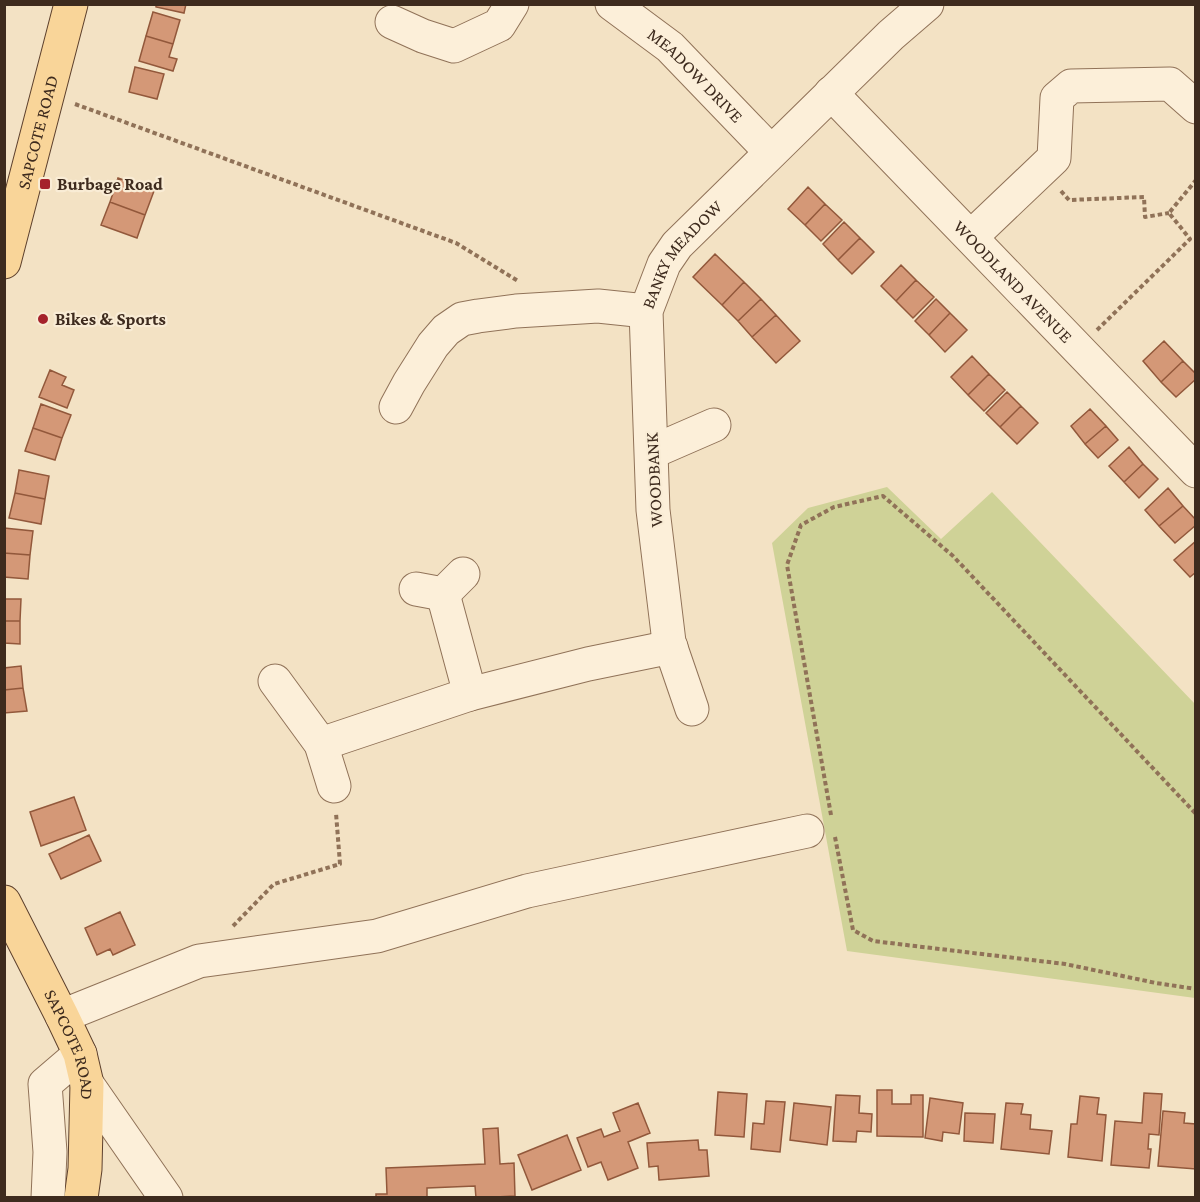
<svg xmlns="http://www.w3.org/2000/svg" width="1200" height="1202" font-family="'Crimson Pro',serif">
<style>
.green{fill:#cfd297}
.building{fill:#d49877;stroke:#92583b;stroke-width:1.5}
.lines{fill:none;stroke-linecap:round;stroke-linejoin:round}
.minor-casing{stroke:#907258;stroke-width:35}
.major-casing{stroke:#5d402d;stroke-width:35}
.path{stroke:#907258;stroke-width:4;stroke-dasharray:4.5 3;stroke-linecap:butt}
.minor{stroke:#fcefd9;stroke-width:33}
.major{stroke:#f9d599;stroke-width:33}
.poi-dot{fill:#a5222b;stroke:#f9ecd5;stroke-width:2}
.labels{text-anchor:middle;stroke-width:4.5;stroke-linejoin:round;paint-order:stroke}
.street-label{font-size:18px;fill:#3e2b1e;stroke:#f9ecd5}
.poi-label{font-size:18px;font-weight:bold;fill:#3e2b1e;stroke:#f9ecd5;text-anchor:start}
</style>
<rect width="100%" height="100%" fill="#f3e2c4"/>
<path class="green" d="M887 487 941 539 992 492 1195 704V998L847 951 772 543 808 508Z"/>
<path class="building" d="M156 4H186L184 13 156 7Z
M153 12 180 20 173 44 146 36Z
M146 36 173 44 169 57 177 59 173 71 139 61Z
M135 67 164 74 157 99 129 92Z
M118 178 154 191 145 215 110 202Z
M808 187 825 204 805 225 788 209Z
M110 202 145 215 137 238 101 225Z
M825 204 842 220 821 241 805 225Z
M844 222 860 238 838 260 823 244Z
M860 238 874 252 852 274 838 260Z
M715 254 744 282 722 305 693 277Z
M901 265 916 280 896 301 881 286Z
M916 280 934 297 913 318 896 301Z
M744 282 761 299 738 321 722 305Z
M761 299 776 315 752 337 738 321Z
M936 299 950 313 929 335 915 321Z
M950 313 967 330 945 352 929 335Z
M776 315 800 341 776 363 752 337Z
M1164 341 1183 361 1161 382 1143 361Z
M972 356 989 374 968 395 951 377Z
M1183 361 1196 374V379L1176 397 1161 382Z
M50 370 66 377 62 385 74 390 67 408 39 397Z
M989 374 1005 390 984 411 968 395Z
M1007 392 1021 406 1000 427 986 413Z
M41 404 71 415 62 438 33 428Z
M1021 406 1038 423 1017 444 1000 427Z
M1090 409 1106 426 1085 444 1071 426Z
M1106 426 1118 440 1098 458 1085 444Z
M33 428 62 438 55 460 25 451Z
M1129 447 1143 464 1124 482 1109 466Z
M1143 464 1158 479 1139 498 1124 482Z
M19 470 49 476 45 499 15 493Z
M1168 488 1183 506 1159 526 1145 510Z
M15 493 45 499 41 524 9 518Z
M1183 506 1196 520V525L1175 543 1159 526Z
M4 528 33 531 30 555 4 553Z
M1196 541V572L1190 577 1174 560Z
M4 553 30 555 28 579 4 577Z
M4 599H21L20 621H4Z
M4 621H20V644L4 643Z
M21 666 23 688 4 690V668Z
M23 688 27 711 4 713V690Z
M74 797 86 830 41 846 30 812Z
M89 835 101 861 61 879 49 854Z
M120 912 135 945 113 955 110 949 97 955 85 928Z
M877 1090H892V1104H911V1095H923V1137L877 1136Z
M718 1092 747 1094 744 1137 715 1135Z
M1144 1093 1162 1094 1159 1135 1149 1134 1148 1149H1151L1149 1168 1111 1165 1115 1121 1142 1123Z
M836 1095 860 1096 859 1113 872 1114 871 1132 857 1131 856 1142 833 1141Z
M1080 1096 1099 1098 1097 1114 1106 1115 1102 1161 1068 1157 1071 1124H1077Z
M930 1098 963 1103 959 1134 943 1132 942 1141 925 1138Z
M766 1101 785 1102 780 1152 751 1149 753 1123 764 1124Z
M638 1103 650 1133 628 1142 638 1168 608 1180 601 1162 588 1167 577 1138 601 1129 604 1137 620 1131 613 1113Z
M794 1103 831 1107 827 1145 790 1140Z
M1006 1103 1023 1104 1021 1114 1031 1115 1030 1129 1052 1131 1049 1154 1001 1149Z
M1163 1111 1185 1113 1184 1123 1196 1124V1169L1158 1166Z
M965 1113 995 1114 993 1143 964 1141Z
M498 1128 500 1164 514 1163 515 1196 476 1198 475 1186 427 1188V1198H376V1194H387L386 1168 485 1164 483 1129Z
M567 1135 581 1170 532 1190 518 1155Z
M698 1140 699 1150H707L709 1176 659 1180 658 1166 649 1167 647 1143Z"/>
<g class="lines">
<defs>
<g id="minor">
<path id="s1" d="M612 4 670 47 771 152"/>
<path d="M392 22 423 36 454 46 499 25 512 4"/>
<path id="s2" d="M831 93 1196 471"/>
<path d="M971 237 1054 158 1057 98 1071 86 1170 84 1196 107"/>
<path d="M396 407 409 383 433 345 446 330 462 319 478 316 516 311 598 306 646 311"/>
<path d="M652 452 714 425"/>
<path d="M416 589 443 594 463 574"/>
<path d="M443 594 470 694"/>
<path d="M275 681 321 744 334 786"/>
<path id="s3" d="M692 709 669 642 653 510 646 311 664 264 677 245 891 35 927 4"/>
<path d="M321 744 470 694 588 664 671 647"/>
<path d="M62 1016 199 961 377 936 527 891 807 831"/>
<path d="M87 1084 166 1198"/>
<path d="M48 1198 50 1152 45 1084 80 1054"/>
</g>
<g id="major">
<path id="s4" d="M4 262 71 4"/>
<path id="s5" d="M4 902 62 1016 80 1054 87 1084 85 1169 81 1198"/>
</g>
</defs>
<use href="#minor" class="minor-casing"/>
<use href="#major" class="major-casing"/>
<path class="path" d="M75 104 456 243 518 281
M1061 191 1069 200 1144 197 1145 217 1169 213
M1097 330 1190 239 1169 213 1196 180
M831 815 787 565 801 525 834 507 883 496 953 556 1196 814
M835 837 853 930 873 941 1065 964 1156 983 1196 989
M233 926 274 884 340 864 336 813"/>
<use href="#minor" class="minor"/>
<use href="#major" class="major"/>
</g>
<g class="poi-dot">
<rect x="39" y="178" width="12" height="12" rx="3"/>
<circle cx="43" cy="319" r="6"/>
</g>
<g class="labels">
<g class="street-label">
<text dy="6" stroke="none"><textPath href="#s1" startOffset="110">MEADOW DRIVE</textPath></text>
<text dy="6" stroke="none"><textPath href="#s4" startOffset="134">SAPCOTE ROAD</textPath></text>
<text dy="6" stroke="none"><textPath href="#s3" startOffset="471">BANKY MEADOW</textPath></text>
<text dy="6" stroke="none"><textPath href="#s2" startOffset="262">WOODLAND AVENUE</textPath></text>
<text transform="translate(654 480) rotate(-93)" y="6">WOODBANK</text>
<text dy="6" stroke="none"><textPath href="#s5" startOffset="158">SAPCOTE ROAD</textPath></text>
</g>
<g class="poi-label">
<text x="57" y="190">Burbage Road</text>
<text x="55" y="325">Bikes &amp; Sports</text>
</g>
</g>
<rect width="1200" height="1202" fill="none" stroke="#3e2b1e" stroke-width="12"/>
</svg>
